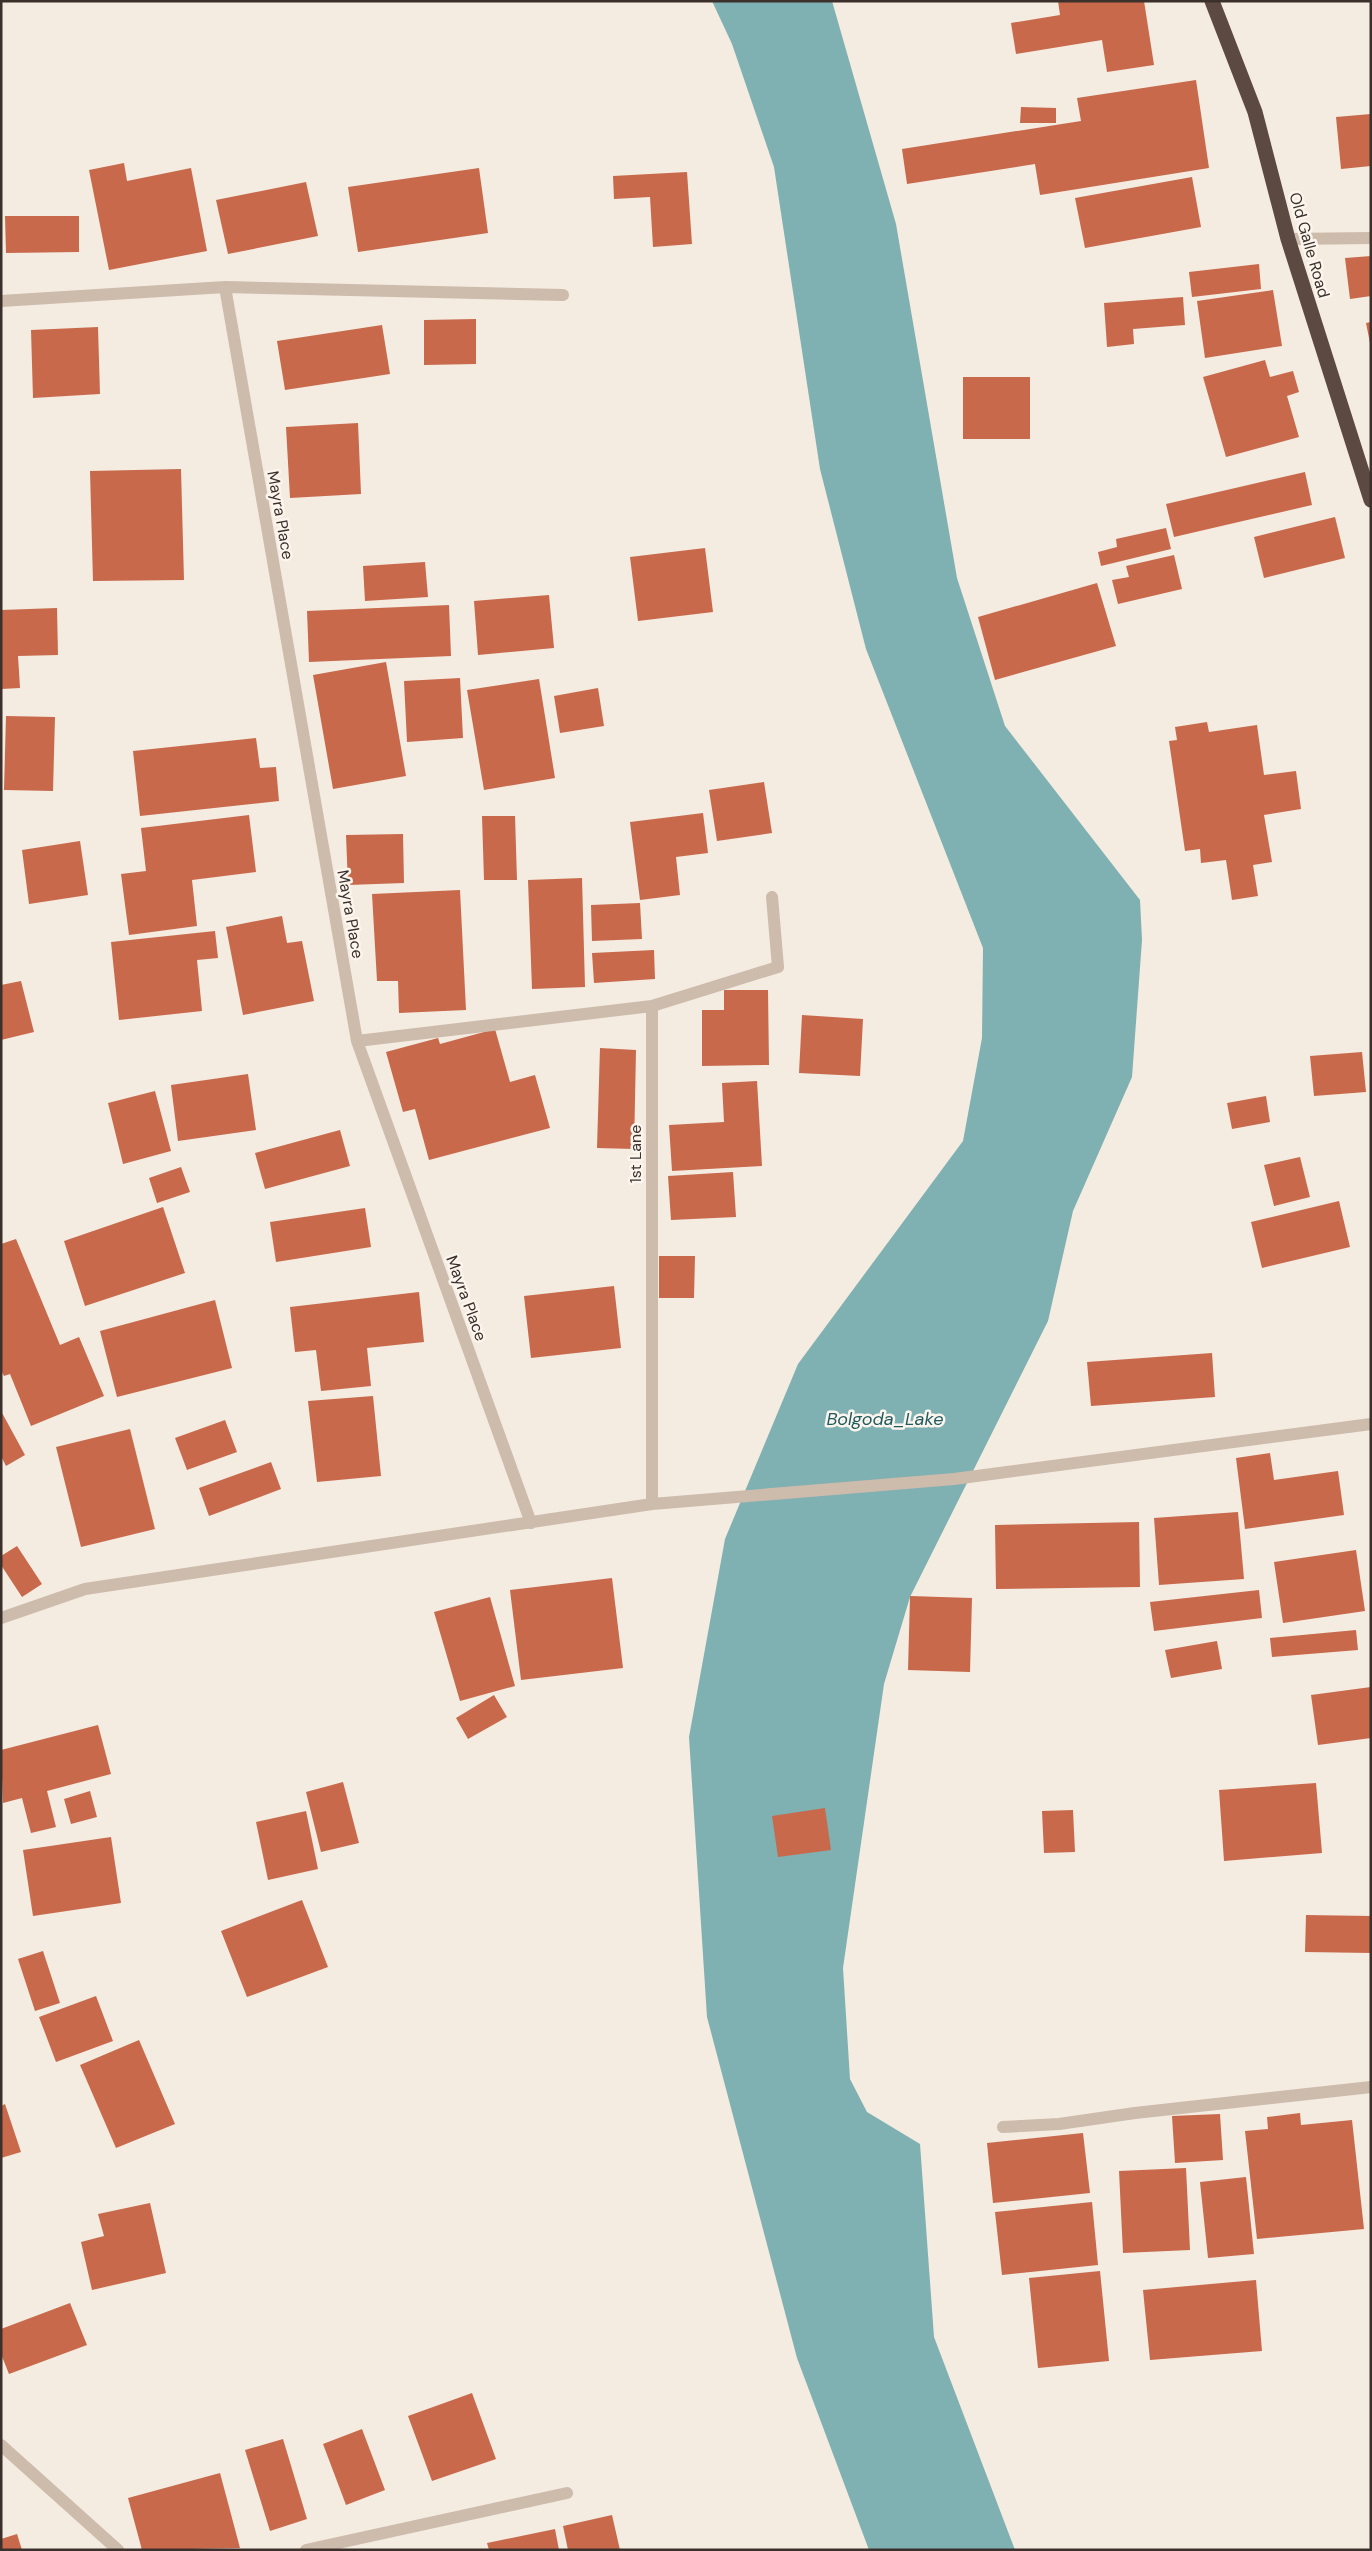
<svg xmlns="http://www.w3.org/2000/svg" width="1372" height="2551" font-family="'DM Sans',sans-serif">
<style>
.water{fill:#7fb0b2}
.building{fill:#c8694b}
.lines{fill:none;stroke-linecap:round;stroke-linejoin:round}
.minor{stroke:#cdbbac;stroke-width:12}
.highway{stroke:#5c4a42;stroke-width:15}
.labels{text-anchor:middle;stroke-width:5;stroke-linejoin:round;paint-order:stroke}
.street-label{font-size:16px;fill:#3b302b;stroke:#fbf5ee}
.water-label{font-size:18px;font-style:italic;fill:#1f5a5e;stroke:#fbf5ee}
</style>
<rect width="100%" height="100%" fill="#f4ebe1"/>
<path class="water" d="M712 1H832L896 224 957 578 1005 726 1140 900 1142 940 1132 1077 1073 1211 1048 1321 910 1597 884 1684 843 1968 850 2079 867 2112 920 2144 934 2337 1015 2550H869L797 2358 707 2017 689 1737 725 1539 798 1364 963 1141 982 1038 983 948 866 649 820 469 774 167 732 44Z"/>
<path class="building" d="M1058 1H1144L1154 65 1107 72 1102 40 1016 54 1011 23 1060 15Z
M1196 80 1209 168 1040 195 1035 164 907 184 902 149 1081 121 1077 98Z
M1021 107 1056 108V123H1020Z
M1371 114V166L1341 169 1336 117Z
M124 163 127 181 191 168 207 251 109 270 89 170Z
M479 168 488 233 358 252 348 187Z
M687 172 692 244 653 247 650 197 614 199 613 176Z
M1192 177 1201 227 1085 248 1075 198Z
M306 182 318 236 228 254 216 200Z
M5 216H79V252L6 253Z
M1371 256V296L1350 299 1345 258Z
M1259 264 1261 289 1192 297 1189 272Z
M1273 290 1282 346 1205 358 1197 301Z
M1183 297 1185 325 1133 329 1134 344 1107 347 1104 303Z
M476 319V364L424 365V320Z
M1371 322V343H1370L1366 323Z
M382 325 390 374 285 390 277 341Z
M98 327 100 394 33 398 31 330Z
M1265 360 1270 377 1293 371 1299 392 1287 396 1299 437 1226 457 1203 377Z
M963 377H1030V439H963Z
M358 423 361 494 290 498 286 427Z
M181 469 184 580 93 581 90 471Z
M1305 472 1312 505 1174 537 1166 504Z
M1335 517 1345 558 1264 578 1254 537Z
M1166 528 1171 549 1101 566 1098 552 1117 547 1116 539Z
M705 548 713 612 638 621 630 557Z
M1174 555 1182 589 1118 604 1112 580 1129 577 1126 566Z
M425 562 428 597 365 601 363 566Z
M1097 583 1116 646 995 680 978 617Z
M549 595 554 648 478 655 474 601Z
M449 605 451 656 309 662 307 611Z
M57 608 58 655 18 656 20 688 1 689V610Z
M386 662 406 776 333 789 313 675Z
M460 678 463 738 407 742 404 681Z
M539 679 555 778 484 790 467 690Z
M598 688 604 726 560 733 554 696Z
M6 716 55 717 53 791 4 790Z
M1207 722 1209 732 1257 725 1264 775 1296 771 1301 809 1264 815 1272 862 1253 865 1258 896 1232 900 1226 860 1201 863 1200 849 1185 851 1169 741 1177 740 1175 727Z
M256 738 260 768 276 767 279 801 140 816 133 751Z
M764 782 772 833 717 841 709 790Z
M703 813 708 853 676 857 680 895 640 900 630 822Z
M249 815 256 872 192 880 197 926 129 935 121 874 146 871 141 828Z
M482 816H515L517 880H484Z
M403 834 404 883 348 885 346 835Z
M80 841 88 895 29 904 22 850Z
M582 878 585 987 532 989 528 880Z
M460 890 466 1010 399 1013 398 981H377L372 894Z
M640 903 642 939 592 941 591 905Z
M282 916 287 943 302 941 314 1001 243 1015 226 927Z
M215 931 218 958 197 960 202 1011 119 1020 111 942Z
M654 950 655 979 594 983 592 953Z
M21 981 34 1032 1 1040V985Z
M724 990H768L769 1065 702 1066V1010H724Z
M802 1015 863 1019 860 1076 799 1073Z
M495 1029 510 1082 535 1075 550 1128 429 1160 415 1109 403 1112 386 1052 438 1038 440 1044Z
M600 1048 636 1050 634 1149 597 1148Z
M1362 1052 1366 1092 1314 1096 1310 1056Z
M248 1074 256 1130 178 1141 171 1085Z
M757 1081 762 1166 672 1171 669 1125 724 1122 722 1083Z
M155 1091 171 1151 123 1164 108 1103Z
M1266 1096 1270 1122 1232 1129 1227 1103Z
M340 1130 350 1166 265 1189 255 1153Z
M1300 1157 1310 1197 1274 1206 1264 1165Z
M181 1167 190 1192 157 1203 149 1178Z
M733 1172 736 1217 671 1220 668 1176Z
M1339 1201 1350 1247 1262 1268 1251 1222Z
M163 1207 185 1273 85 1306 64 1241Z
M365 1208 371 1247 276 1262 270 1222Z
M16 1239 60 1345 79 1337 104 1396 31 1426 10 1374 4 1376 1 1370V1244Z
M659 1256H695L694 1298H659Z
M614 1286 621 1348 531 1358 524 1296Z
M419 1292 424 1342 367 1348 371 1386 321 1391 316 1350 295 1352 290 1307Z
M215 1300 232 1368 117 1397 100 1331Z
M1212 1353 1215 1397 1091 1406 1087 1362Z
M373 1396 381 1476 317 1482 308 1401Z
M1 1411 25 1455 6 1466 1 1456Z
M225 1420 237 1452 187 1470 175 1438Z
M130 1429 155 1529 81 1547 56 1447Z
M1270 1453 1274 1480 1338 1471 1344 1515 1245 1529 1236 1458Z
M271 1462 281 1489 209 1516 199 1488Z
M1238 1512 1244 1579 1159 1585 1154 1518Z
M1139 1522 1140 1587 996 1589 995 1525Z
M17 1546 42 1584 22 1597 1 1565V1556Z
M1356 1550 1365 1611 1283 1623 1274 1562Z
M612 1578 623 1668 521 1680 510 1590Z
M1259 1590 1262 1618 1154 1631 1150 1602Z
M910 1596 972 1598 970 1672 908 1670Z
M490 1597 515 1686 460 1701 434 1612Z
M1356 1630 1358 1650 1272 1657 1270 1638Z
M1217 1641 1222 1669 1171 1678 1165 1650Z
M1371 1687V1738L1318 1745 1311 1695Z
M494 1695 507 1717 468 1739 456 1718Z
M98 1725 111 1774 47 1791 56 1827 31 1833 22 1798 3 1803 1 1750Z
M343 1782 359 1843 321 1852 306 1792Z
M1316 1783 1322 1853 1224 1861 1219 1790Z
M90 1791 97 1817 71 1824 64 1799Z
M825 1808 831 1850 778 1857 772 1816Z
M1073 1810 1075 1852 1044 1853 1042 1811Z
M306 1811 318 1869 268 1880 256 1822Z
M111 1837 121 1903 33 1916 23 1850Z
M302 1900 328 1967 247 1997 221 1931Z
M1306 1915 1371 1916V1953L1305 1952Z
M43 1951 60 2003 35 2011 18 1959Z
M96 1996 113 2041 56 2062 39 2017Z
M139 2040 175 2124 116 2148 80 2065Z
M5 2104 21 2152 1 2158V2106Z
M1300 2113 1301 2125 1352 2120 1364 2229 1257 2239 1245 2131 1268 2129 1267 2117Z
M1220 2114 1223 2160 1175 2163 1172 2116Z
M1083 2133 1090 2193 993 2203 987 2143Z
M1186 2168 1190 2250 1123 2253 1119 2171Z
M1246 2177 1254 2254 1208 2258 1200 2182Z
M1092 2202 1098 2265 1002 2275 995 2212Z
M150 2203 166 2273 92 2290 81 2242 104 2236 98 2214Z
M1100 2271 1109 2361 1038 2368 1029 2278Z
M1256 2280 1262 2351 1150 2360 1143 2290Z
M70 2303 87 2345 9 2374 1 2354V2329Z
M472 2393 496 2459 432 2481 408 2416Z
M362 2429 385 2490 346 2505 323 2444Z
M283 2439 307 2519 270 2531 245 2450Z
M220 2473 240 2548 142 2550 128 2498Z
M612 2515 620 2550H568L563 2526Z
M555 2529 559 2550H489L487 2543Z
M17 2534 22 2550H1V2539Z"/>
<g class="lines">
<path class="minor" d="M1288 239 1371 238
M225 287 357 1041 531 1523
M1 301 225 287 563 295
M357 1041 652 1006
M652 1504V1006L778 967 772 897
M1 1618 85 1589 652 1504 954 1479 1371 1424
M1003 2127 1059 2124 1135 2113 1371 2087
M1 2445 118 2550
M306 2550 567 2493"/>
<path class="highway" d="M1212 1 1255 112 1288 239 1371 500"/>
</g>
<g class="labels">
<g class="street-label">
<text transform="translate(1310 245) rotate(74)" y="6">Old Galle Road</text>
<text transform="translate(281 515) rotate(80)" y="6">Mayra Place</text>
<text transform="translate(351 914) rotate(80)" y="6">Mayra Place</text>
<text transform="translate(635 1154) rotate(-90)" y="6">1st Lane</text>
<text transform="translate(467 1298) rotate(70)" y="6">Mayra Place</text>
</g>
<g class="water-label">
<text x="885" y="1425">Bolgoda_Lake</text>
</g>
</g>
<rect width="1372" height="2551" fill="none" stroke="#3b302b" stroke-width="5"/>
</svg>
